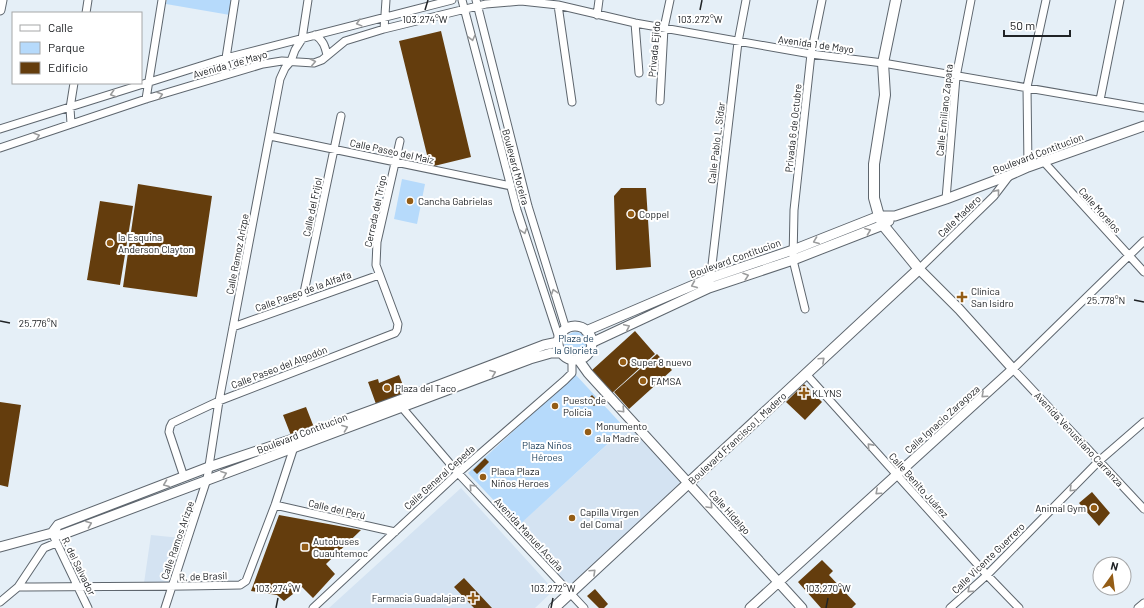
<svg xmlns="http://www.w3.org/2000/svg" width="1144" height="608" font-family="Barlow,sans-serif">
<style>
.built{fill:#d4e3f2}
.green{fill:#b6dafb}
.building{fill:#643d0d}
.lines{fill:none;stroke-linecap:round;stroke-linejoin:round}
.minor-casing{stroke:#5e666e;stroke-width:9}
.tertiary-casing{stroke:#5e666e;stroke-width:11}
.secondary-casing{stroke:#5e666e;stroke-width:12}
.minor{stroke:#fff;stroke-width:7}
.tertiary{stroke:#fff;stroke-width:9}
.secondary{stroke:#fff;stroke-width:10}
.oneway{stroke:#9b9c9d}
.ticks{fill:none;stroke:#202326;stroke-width:1.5}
.poi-dot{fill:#945d16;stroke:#fff;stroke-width:1.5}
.labels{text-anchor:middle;stroke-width:4;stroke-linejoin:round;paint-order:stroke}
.street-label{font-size:10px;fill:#202326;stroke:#fff}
.poi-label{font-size:10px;fill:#202326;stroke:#fff;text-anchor:start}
.park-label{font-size:10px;fill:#143855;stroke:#fff}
.ticks-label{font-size:10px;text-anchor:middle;fill:#202326;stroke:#fff;stroke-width:4;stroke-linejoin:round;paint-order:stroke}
</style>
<rect width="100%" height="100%" fill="#e5eff7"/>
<path class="built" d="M630 424 690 489 574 598 512 531Z
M461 488 554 590 535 608H329Z
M151 535 181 538 168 582 144 583Z"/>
<path class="green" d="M167 0H232L230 15 166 4Z
M402 179 425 184 417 224 394 219Z
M564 344a12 12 0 1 1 24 0a12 12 0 1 1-24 0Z
M575 374 625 428 518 526 468 473Z"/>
<path class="building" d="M441 31 471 157 430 167 399 41Z
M138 184 212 196 197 297 123 287Z
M621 188H646L651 267 616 270 614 196Z
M100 201 133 206 120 285 87 280Z
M635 331 655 354 611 394 591 371Z
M657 354 672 370 629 409 614 392Z
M399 375 406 393 376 404 368 382 378 379 379 383Z
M804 384 822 402 805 420 786 402Z
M592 395 599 402 594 406 587 400Z
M0 402 21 405 8 487 0 485Z
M556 402 559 405 554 410 551 407Z
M306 407 315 430 292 438 283 415Z
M485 458 489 462 477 474 473 470Z
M1092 492 1110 513 1099 526 1079 503Z
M279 515 361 530 326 564 335 574 313 598 302 587 284 601 277 595 251 591Z
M822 560 833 571 829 575 856 604 852 608H821L798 582Z
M464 578 492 608H474L454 587Z
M595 589 608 604 604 608H599L587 596Z"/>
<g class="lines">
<defs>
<path id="minor" d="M462 0 517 210 559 338
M476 0 528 206 566 329
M558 5 572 102
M86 13 88 0
M597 15 599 0
M635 23 639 73
M384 29 386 0
M315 35C323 40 325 46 327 55
M225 74 226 58 235 0
M146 99 162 0
M1100 100 1120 0
M660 101 664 28 670 0
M71 124 70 108 74 83
M0 129 226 58 452 0
M270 136 511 186
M0 148 146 99 263 64 282 61 314 63 322 60 345 41 384 29 486 4 521 1 558 5 635 23 811 54 883 63 1144 108
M1043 161 1144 272
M1028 167 1027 87 1046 0
M946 199 956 77 971 0
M1144 241 1013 369 1144 509
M919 269 994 196 1010 175
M710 282 738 42 746 0
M302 302 341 116
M805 309 793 260 794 210 811 54 822 0
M233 327 379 275
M806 374 987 575 1019 608
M399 404 458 473 584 608
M184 477 169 432 170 427 172 423 219 401 395 333 397 330 398 324 376 265 377 242 400 141
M275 505 395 532
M52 533 88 608
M18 587C92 586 166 587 240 585L246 581 275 505 294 447
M0 602 18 587 44 548 56 543
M165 608 207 479 219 401 280 79 285 68 291 61 295 50 302 39 308 0
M313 608 458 473 565 380 572 373V360
M950 608 987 575 1099 461 1144 422
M1138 608 1144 603"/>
<path id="tertiary" d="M0 10 2 0
M558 343a17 17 0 1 1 34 0a17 17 0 1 1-34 0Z
M586 331 710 278 793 250 879 216H895L946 199 1010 175 1028 167 1144 126
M591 343 709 288 793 260 883 225 889 221
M578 359 588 373 802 608
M52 533 58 525 209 467 293 439 397 401 544 345 558 342
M0 547 52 533 61 535 530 359 551 353H561
M750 608 1013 369 959 309 919 269"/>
<path id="secondary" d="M554 608 919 269 883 225 879 216 874 198V164L885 95 883 63 896 0"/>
</defs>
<use href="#minor" class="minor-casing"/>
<use href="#tertiary" class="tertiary-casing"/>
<use href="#secondary" class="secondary-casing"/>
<use href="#minor" class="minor"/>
<use href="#tertiary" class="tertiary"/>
<use href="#secondary" class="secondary"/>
</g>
<defs><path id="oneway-chevron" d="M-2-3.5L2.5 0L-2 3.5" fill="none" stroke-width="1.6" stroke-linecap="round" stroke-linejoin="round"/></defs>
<g class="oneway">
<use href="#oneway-chevron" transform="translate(359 23) rotate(165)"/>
<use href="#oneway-chevron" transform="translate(472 38) rotate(76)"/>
<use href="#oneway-chevron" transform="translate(313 62) rotate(-12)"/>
<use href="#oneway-chevron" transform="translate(113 94) rotate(162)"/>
<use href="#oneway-chevron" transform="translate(160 95) rotate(-18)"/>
<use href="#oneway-chevron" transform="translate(37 136) rotate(-19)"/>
<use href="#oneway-chevron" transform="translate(997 192) rotate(-51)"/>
<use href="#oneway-chevron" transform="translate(524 231) rotate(72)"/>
<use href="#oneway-chevron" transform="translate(868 231) rotate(-21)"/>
<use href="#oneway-chevron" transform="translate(816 241) rotate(159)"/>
<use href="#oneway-chevron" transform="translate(746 276) rotate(-19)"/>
<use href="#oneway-chevron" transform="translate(694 285) rotate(157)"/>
<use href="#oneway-chevron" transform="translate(554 292) rotate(-108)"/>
<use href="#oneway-chevron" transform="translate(627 327) rotate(-25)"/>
<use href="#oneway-chevron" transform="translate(822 360) rotate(-43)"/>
<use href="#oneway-chevron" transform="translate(493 373) rotate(-21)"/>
<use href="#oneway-chevron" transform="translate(984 395) rotate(138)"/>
<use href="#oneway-chevron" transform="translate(622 410) rotate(47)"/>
<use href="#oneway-chevron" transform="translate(345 428) rotate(-21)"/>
<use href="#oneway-chevron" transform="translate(870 446) rotate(-132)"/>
<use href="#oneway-chevron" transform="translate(224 474) rotate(-20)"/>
<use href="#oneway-chevron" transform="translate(166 484) rotate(159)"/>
<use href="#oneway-chevron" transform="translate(472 487) rotate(-133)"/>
<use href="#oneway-chevron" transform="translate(1072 489) rotate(135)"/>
<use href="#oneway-chevron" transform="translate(878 492) rotate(138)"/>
<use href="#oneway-chevron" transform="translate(710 506) rotate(47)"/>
<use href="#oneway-chevron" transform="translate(89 524) rotate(-21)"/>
<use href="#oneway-chevron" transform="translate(593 572) rotate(-43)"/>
<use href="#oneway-chevron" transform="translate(970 590) rotate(138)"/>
</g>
<path class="ticks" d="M425 10 428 0M700 10 702 0M1134 300 1144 302M0 321 10 323M276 608 278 598M551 608 553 598M826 608 828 598"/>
<g class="poi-dot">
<circle cx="410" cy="201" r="4"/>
<circle cx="631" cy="214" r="4"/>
<circle cx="110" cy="243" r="4"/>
<path d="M960 291h4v4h4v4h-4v4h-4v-4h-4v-4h4z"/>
<circle cx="623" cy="362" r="4"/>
<circle cx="643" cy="381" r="4"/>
<circle cx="387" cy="388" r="4"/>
<path d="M802 387h4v4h4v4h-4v4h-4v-4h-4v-4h4z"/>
<circle cx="555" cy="406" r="4"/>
<circle cx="588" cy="432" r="4"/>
<circle cx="483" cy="477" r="4"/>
<circle cx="1094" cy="508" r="4"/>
<circle cx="572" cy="518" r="4"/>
<rect x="301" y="543" width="8" height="8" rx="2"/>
<path d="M471 592h4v4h4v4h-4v4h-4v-4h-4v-4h4z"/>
</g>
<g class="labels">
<g class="street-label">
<text transform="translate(816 44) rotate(8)" y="4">Avenida 1 de Mayo</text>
<text transform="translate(654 49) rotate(-85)" y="4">Privada Ejido</text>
<text transform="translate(230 64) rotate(-16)" y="4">Avenida 1 de Mayo</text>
<text transform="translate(944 110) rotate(-84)" y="4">Calle Emiliano Zapata</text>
<text transform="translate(793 128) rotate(-84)" y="4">Privada 6 de Octubre</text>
<text transform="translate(716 143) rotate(-83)" y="4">Calle Pablo L. Sidar</text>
<text transform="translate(392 151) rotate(12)" y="4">Calle Paseo del Maíz</text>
<text transform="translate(1038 153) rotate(-21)" y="4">Boulevard Contitucion</text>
<text transform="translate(516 167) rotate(75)" y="4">Boulevard Moreira</text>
<text transform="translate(312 207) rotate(-78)" y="4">Calle del Frijol</text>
<text transform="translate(1100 210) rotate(48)" y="4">Calle Morelos</text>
<text transform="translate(375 211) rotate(-78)" y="4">Cerrada del Trigo</text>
<text transform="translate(959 216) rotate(-44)" y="4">Calle Madero</text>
<text transform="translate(237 254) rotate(-79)" y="4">Calle Ramoz Arizpe</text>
<text transform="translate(735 258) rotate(-20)" y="4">Boulevard Contitucion</text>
<text transform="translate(303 291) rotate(-20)" y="4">Calle Paseo de la Alfalfa</text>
<text transform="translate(279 367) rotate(-21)" y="4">Calle Paseo del Algodón</text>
<text transform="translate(942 419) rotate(-42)" y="4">Calle Ignacio Zaragoza</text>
<text transform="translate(302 433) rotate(-21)" y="4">Boulevard Contitucion</text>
<text transform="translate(737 438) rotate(-43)" y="4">Boulevard Francisco I. Madero</text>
<text transform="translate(1079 439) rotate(47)" y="4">Avenida Venustiano Carranza</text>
<text transform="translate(439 477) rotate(-42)" y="4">Calle General Cepeda</text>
<text transform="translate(919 485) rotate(48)" y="4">Calle Benito Juárez</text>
<text transform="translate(337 509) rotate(13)" y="4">Calle del Perú</text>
<text transform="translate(730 512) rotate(48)" y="4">Calle Hidalgo</text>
<text transform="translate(529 534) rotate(47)" y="4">Avenida Manuel Acuña</text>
<text transform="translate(177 540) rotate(-71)" y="4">Calle Ramos Arizpe</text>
<text transform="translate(988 558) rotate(-44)" y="4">Calle Vicente Guerrero</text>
<text transform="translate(79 566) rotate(64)" y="4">R. del Salvador</text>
<text transform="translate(203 576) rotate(-2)" y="4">R. de Brasil</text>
</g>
<g class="poi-label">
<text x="418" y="205">Cancha Gabrielas</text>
<text x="639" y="218">Coppel</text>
<text x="118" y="241">la Esquina<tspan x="118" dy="12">Anderson Clayton</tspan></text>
<text x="971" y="295">Clínica<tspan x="971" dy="12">San Isidro</tspan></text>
<text x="631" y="366">Super 8 nuevo</text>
<text x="651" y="385">FAMSA</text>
<text x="395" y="392">Plaza del Taco</text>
<text x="812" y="397">KLYNS</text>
<text x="563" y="404">Puesto de<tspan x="563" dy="12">Policia</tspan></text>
<text x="596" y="430">Monumento<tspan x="596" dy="12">a la Madre</tspan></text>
<text x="491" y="475">Placa Plaza<tspan x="491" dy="12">Niños Heroes</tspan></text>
<text x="1086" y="512" text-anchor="end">Animal Gym</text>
<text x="580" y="516">Capilla Virgen<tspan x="580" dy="12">del Comal</tspan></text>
<text x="313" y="545">Autobuses<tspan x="313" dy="12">Cuauhtemoc</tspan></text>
<text x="465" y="602" text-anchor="end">Farmacia Guadalajara</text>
</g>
<g class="park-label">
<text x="576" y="342">Plaza de<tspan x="576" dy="12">la Glorieta</tspan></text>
<text x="547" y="449">Plaza Niños<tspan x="547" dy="12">Héroes</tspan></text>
</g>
</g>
<g class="ticks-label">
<text x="425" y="23">103.274°W</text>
<text x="700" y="23">103.272°W</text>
<text x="1106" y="304">25.778°N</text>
<text x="38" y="327">25.776°N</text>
<text x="278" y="592">103.274°W</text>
<text x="553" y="592">103.272°W</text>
<text x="828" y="592">103.270°W</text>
</g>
<rect x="12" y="12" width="130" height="72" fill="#ffffff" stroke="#a6a7a8"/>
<rect x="20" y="25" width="20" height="6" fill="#ffffff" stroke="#a6a7a8"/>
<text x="48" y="32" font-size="12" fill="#202326">Calle</text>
<rect x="20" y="42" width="20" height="12" fill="#b6dafb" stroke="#a6a7a8"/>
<text x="48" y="52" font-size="12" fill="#202326">Parque</text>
<rect x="20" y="62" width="20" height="12" fill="#643d0d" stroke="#a6a7a8"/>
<text x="48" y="72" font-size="12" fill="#202326">Edificio</text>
<g transform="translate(1112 576) rotate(14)"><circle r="19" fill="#ffffff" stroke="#a6a7a8"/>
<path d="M0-3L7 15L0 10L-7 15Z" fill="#945d16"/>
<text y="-6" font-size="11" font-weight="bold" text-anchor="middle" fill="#202326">N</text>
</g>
<path d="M1004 30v6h66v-6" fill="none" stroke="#202326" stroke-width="2"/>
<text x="1010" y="30" font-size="12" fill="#202326" stroke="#ffffff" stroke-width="3" paint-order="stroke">50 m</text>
</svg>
